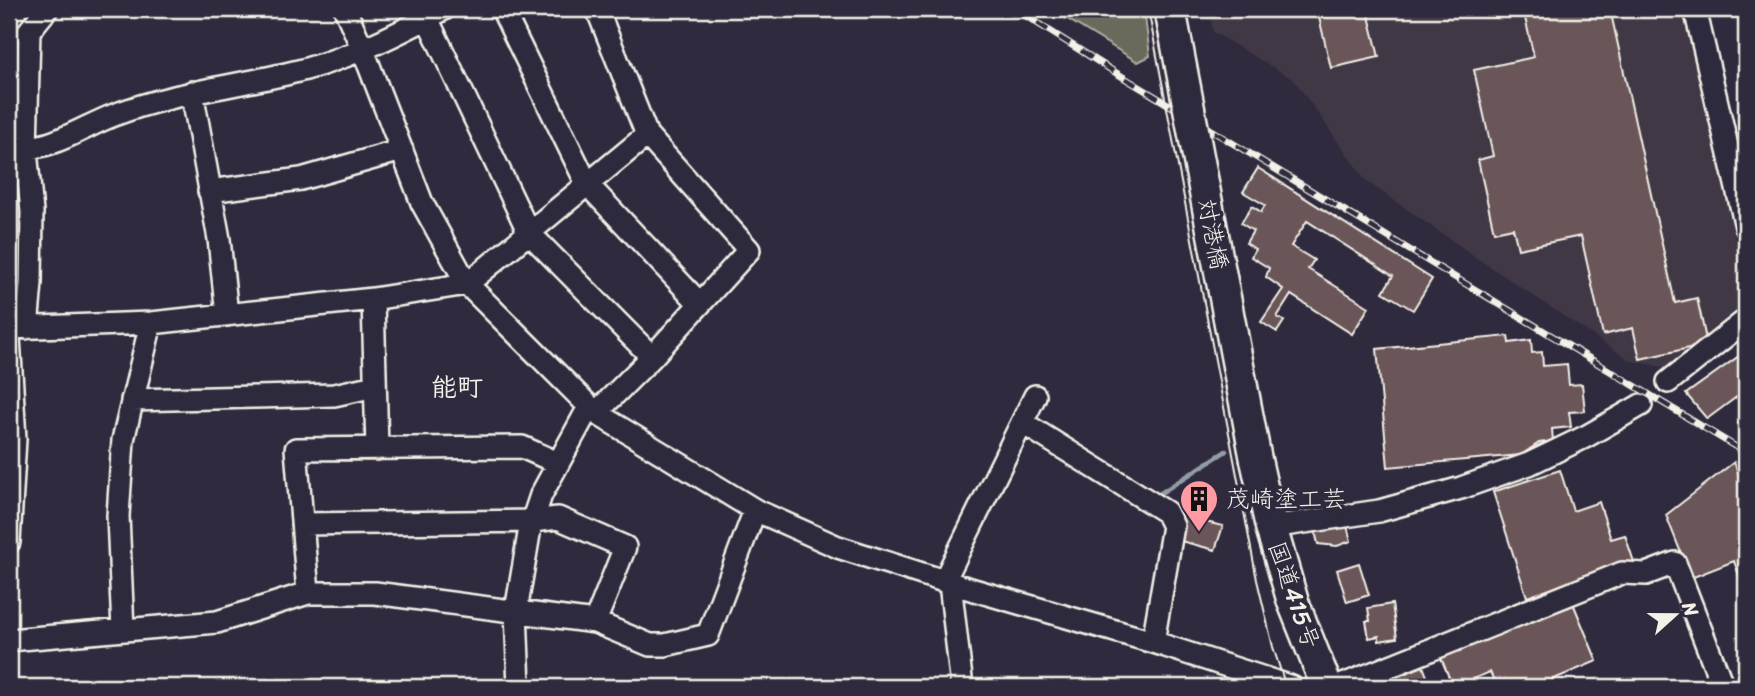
<svg xmlns="http://www.w3.org/2000/svg" width="1755" height="696" font-family="Sriracha,'Klee One',sans-serif">
<style>
.built{fill:#413745}
.green{fill:#696b5c;stroke:#aeaea2;stroke-width:2}
.lines{fill:none;stroke-linecap:round;stroke-linejoin:round}
.stream{stroke:#949ca8;stroke-width:4.5}
.building{fill:#6b5659;stroke:#f4f1e8;stroke-width:2}
.minor-casing{stroke:#f4f1e8;stroke-width:26}
.highway-casing{stroke:#f4f1e8;stroke-width:35}
.minor{stroke:#2f2a3d;stroke-width:21}
.highway{stroke:#2f2a3d;stroke-width:30}
.tram{stroke:#f4f1e8;stroke-width:2}
.rail-casing{stroke:#f4f1e8;stroke-width:7}
.rail{stroke:#2f2a3d;stroke-width:4.5;stroke-dasharray:13;stroke-linecap:butt}
.highway-bridge-casing{stroke:#f4f1e8;stroke-width:35;stroke-linecap:butt}
.highway-bridge{stroke:#2f2a3d;stroke-width:30}
.labels{text-anchor:middle;stroke-width:7;stroke-linejoin:round;paint-order:stroke}
.street-label{font-size:24px;fill:#f4f1e8;stroke:#2f2a3d}
.poi-label{font-size:24px;fill:#f4f1e8;stroke:#2f2a3d;text-anchor:start}
.neighbourhood-label{font-size:26px;font-weight:bold;fill:#f4f1e8;stroke:#2f2a3d}
</style>
<rect width="100%" height="100%" fill="#2f2a3d"/>
<filter id="ink" filterUnits="userSpaceOnUse"><feTurbulence type="fractalNoise" baseFrequency=".0143" numOctaves="2"/><feDisplacementMap in="SourceGraphic" scale="14" xChannelSelector="R" yChannelSelector="G"/><feConvolveMatrix kernelMatrix="1 2 1 2 8 2 1 2 1" color-interpolation-filters="sRGB"/></filter>
<g filter="url(#ink)">
<path class="built" d="M1209 9H1683L1746 287V302L1739 314 1670 368 1631 361 1484 263 1366 181 1294 80 1213 32Z"/>
<path class="green" d="M1051 9H1144L1150 56 1138 62Z"/>
<g class="lines">
<path class="stream" d="M1156 496 1226 451"/>
</g>
<path class="building" d="M1317 9H1380L1368 12 1379 57 1331 68Z
M1523 9H1610L1675 303 1697 298 1707 344 1640 359 1633 328 1603 335 1581 236 1518 249 1513 228 1494 232 1478 160 1493 156 1474 70 1534 57Z
M1258 168 1432 279 1413 310 1383 292 1393 276 1307 221 1291 246 1314 260 1308 269 1369 307 1352 334 1291 295 1277 317 1284 321 1277 332 1261 322 1283 289 1266 277 1269 268 1251 257 1255 249 1246 243 1253 231 1241 223 1252 206 1261 212 1265 205 1243 192Z
M1508 336 1509 343 1531 340 1532 353 1542 352 1543 366 1567 364 1569 385 1582 384 1585 411 1569 412 1571 427 1552 429 1553 441 1539 443 1521 455 1388 467 1377 349Z
M1746 351V390L1707 419 1686 394Z
M1734 462 1746 493V579L1741 581 1734 561 1691 578 1666 515Z
M1560 470 1573 511 1599 502 1611 539 1625 535 1634 562 1527 597 1493 492Z
M1183 512 1202 516 1201 521 1223 526 1215 550 1177 540Z
M1347 526 1351 541 1337 546 1318 544 1315 531Z
M1359 563 1369 595 1347 602 1337 570Z
M1573 603 1597 661 1535 687H1497L1490 672 1453 687 1441 658Z
M1392 604 1397 638 1379 641V636L1369 638 1366 621H1370L1368 608Z
M1423 666 1431 687H1392L1389 680Z"/>
<g class="lines">
<defs>
<path id="minor" d="M345 9 363 50 422 203 467 284 596 413 755 510 838 547 950 583 1153 642 1292 687
M502 9 587 184 700 304
M1695 9 1746 227
M427 18 529 233 652 357
M192 92 219 239 227 315
M9 148C50 152 78 129 114 115 169 94 228 87 286 74 342 62 394 36 444 9
M209 191 301 179 402 150
M373 299 377 449
M9 328 151 323 373 299 467 284 647 135
M27 328 31 283 32 212 26 150 29 31 47 9
M9 337 15 439 9 542
M1668 382 1746 320
M132 400 334 395 375 386
M596 413 652 357 749 250 647 135 597 9
M1023 423 1166 512 1173 526 1153 642
M302 524 533 521 558 518 625 547 595 622
M1271 527 1379 511 1461 488 1529 464 1587 436 1641 405
M308 593 296 449 522 447 558 463
M123 630 118 516 123 440 151 323
M9 640 217 622 308 593H375L595 622 650 645H665L708 635 755 510
M519 687 516 611 530 528 541 495 589 407
M962 687 950 583 947 575 1035 396
M1338 687 1622 573 1646 574 1675 563 1723 687"/>
<path id="highway" d="M1256 460 1271 527 1293 602 1327 687"/>
</defs>
<use href="#minor" class="minor-casing"/>
<use href="#highway" class="highway-casing"/>
<use href="#minor" class="minor"/>
<use href="#highway" class="highway"/>
<path class="tram" d="M1148 9 1257 580 1273 647 1286 687"/>
<defs>
<path id="rail" d="M1015 9 1113 71 1746 453"/>
</defs>
<use href="#rail" class="rail-casing"/>
<use href="#rail" class="rail"/>
<defs>
<path id="highway-bridge" d="M1170 9 1256 460"/>
</defs>
<use href="#highway-bridge" class="highway-bridge-casing"/>
<use href="#highway-bridge" class="highway-bridge"/>
</g>
</g>
<defs>
<symbol id="building-pin" viewBox="-11 -11 22 30"><path d="M0 17L-7.5 6A9.5 9.5 0 1 1 7.5 6Z" fill="#ff9aa2" stroke="#2f2a3d"/><path d="M-4-6H4V6H1V3H-1V6H-4ZM-2.5-4.3h1.7v1.8h-1.7ZM.8-4.3h1.7v1.8H.8ZM-2.5-1h1.7V.8h-1.7ZM.8-1h1.7V.8H.8Z" fill="#111"/></symbol>
</defs>
<g fill-rule="evenodd">
<use href="#building-pin" x="1177" y="477" width="44" height="60"/>
</g>
<g class="labels">
<g class="street-label">
<text transform="translate(1213 234) rotate(79)" y="8">対港橋</text>
<text transform="translate(1294 595) rotate(71)" y="8">国道415号</text>
</g>
<g class="poi-label">
<text x="1226" y="507">茂崎塗工芸</text>
</g>
<g class="neighbourhood-label">
<text x="457" y="396">能町</text>
</g>
</g>
<rect width="1755" height="696" fill="none" stroke="#2f2a3d" stroke-width="35"/>
<rect x="18" y="18" width="1720" height="661" fill="none" stroke="#f4f1e8" stroke-width="2.5" filter="url(#ink)"/>
<g transform="translate(1675 615) rotate(69)" stroke="#2f2a3d" stroke-width="5" paint-order="stroke">
<path d="M0-5L12 26L0 18L-12 26Z" fill="#f4f1e8"/>
<text y="-10" font-size="19" font-weight="bold" text-anchor="middle" fill="#f4f1e8">N</text>
</g>
</svg>
